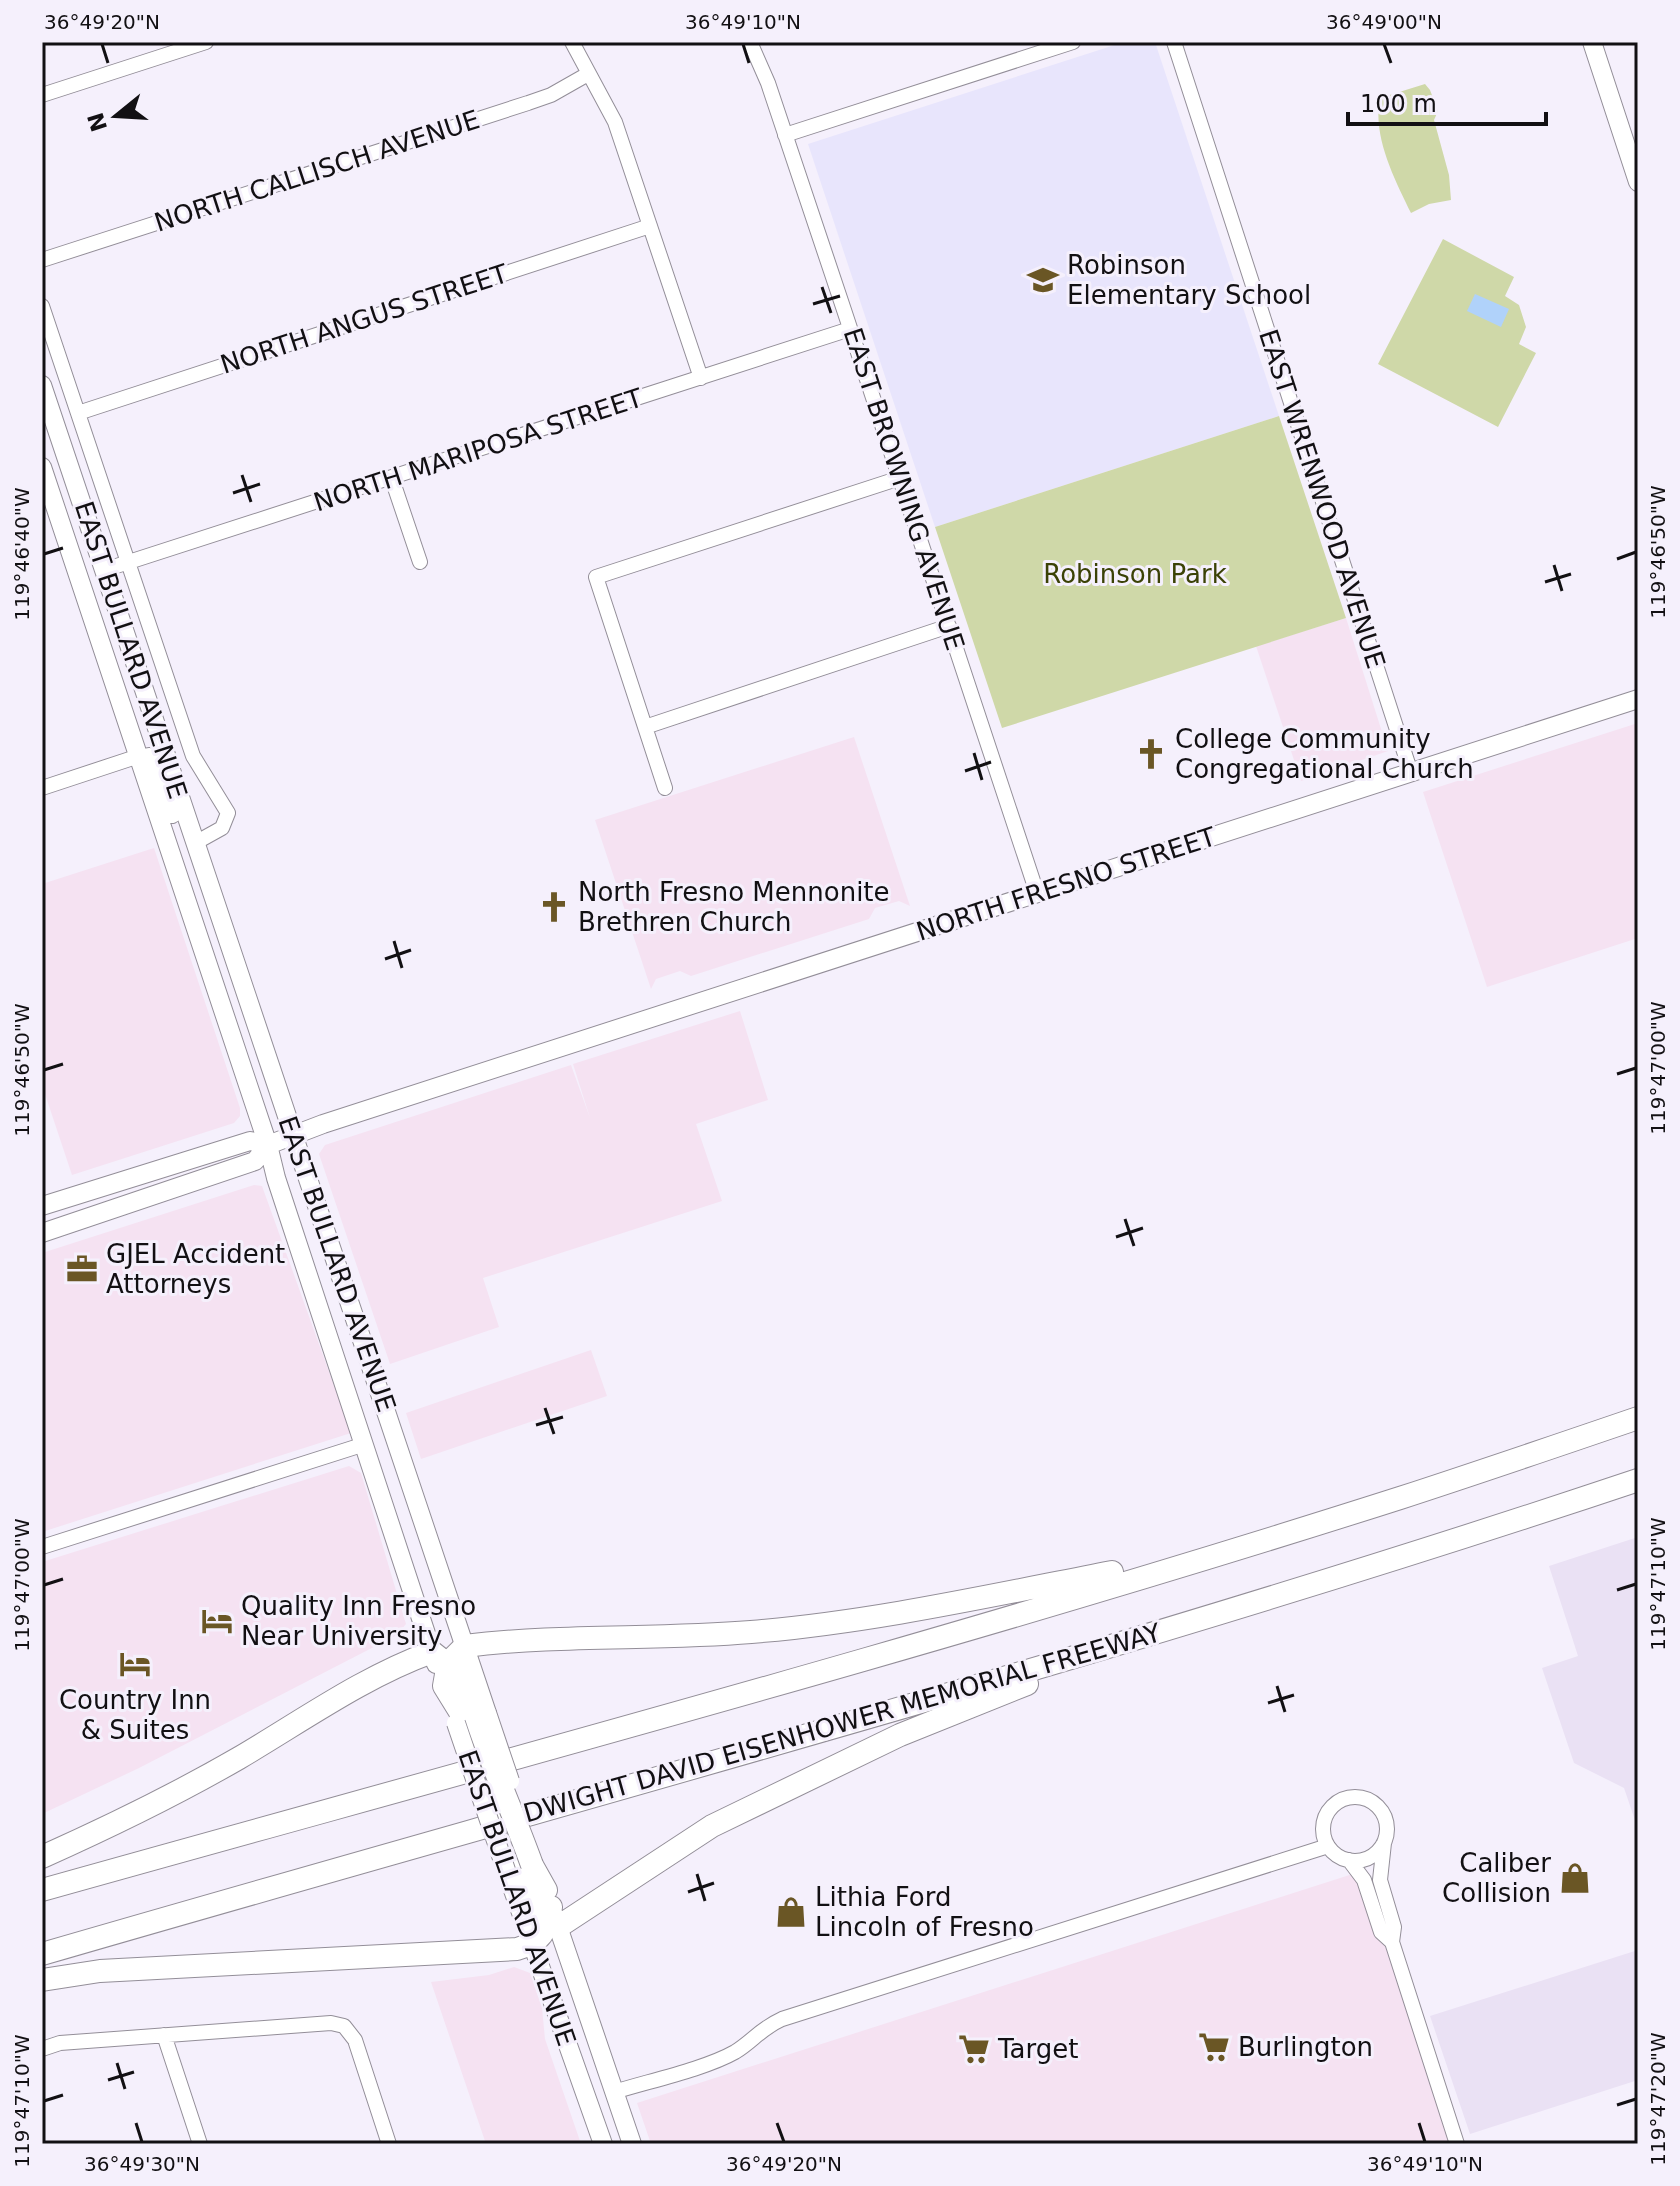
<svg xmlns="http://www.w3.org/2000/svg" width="1680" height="2186" font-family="'DejaVu Sans',sans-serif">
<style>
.commercial{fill:#f5e2f2}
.built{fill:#eae1f4}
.education{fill:#e8e5fc}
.green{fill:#cfd8a8}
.water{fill:#b0d2fa}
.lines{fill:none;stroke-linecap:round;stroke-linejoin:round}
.minor-casing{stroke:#938e98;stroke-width:16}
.major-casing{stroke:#938e98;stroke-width:20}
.highway-casing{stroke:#938e98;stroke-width:24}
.minor{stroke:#fff;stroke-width:14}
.major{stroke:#fff;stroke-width:18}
.highway{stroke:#fff;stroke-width:22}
.major-bridge-casing{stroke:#938e98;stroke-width:20;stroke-linecap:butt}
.highway-bridge-casing{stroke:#938e98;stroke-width:24;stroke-linecap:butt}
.major-bridge{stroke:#fff;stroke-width:18}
.highway-bridge{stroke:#fff;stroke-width:22}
.ticks{fill:none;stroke:#121013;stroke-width:3}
.labels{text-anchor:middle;stroke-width:6;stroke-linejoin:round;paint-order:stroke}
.street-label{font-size:26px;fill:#121013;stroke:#f5f0fc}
.poi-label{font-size:26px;fill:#121013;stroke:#f5f0fc;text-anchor:start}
.park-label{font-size:26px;fill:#3b4206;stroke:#f5f0fc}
.neatline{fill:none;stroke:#121013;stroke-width:3}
.ticks-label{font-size:20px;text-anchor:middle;fill:#121013}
</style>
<rect width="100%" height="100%" fill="#f5f0fc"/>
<path class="commercial" d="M1346 618 1388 751 1301 781 1256 646Z
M1638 723V938L1487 987 1423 792Z
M854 737 910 906 899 901 875 908 869 919 691 976 680 971 656 979 651 989 595 820Z
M154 848 240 1108V1116L234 1123 72 1175 42 1085V884Z
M740 1011 768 1100 696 1124 722 1201 483 1278 499 1327 390 1364 319 1154 325 1145 571 1065 590 1118 573 1064Z
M254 1185 262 1186 351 1433 42 1532V1253Z
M591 1350 607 1396 421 1459 406 1413Z
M349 1466 361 1473 406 1624 397 1635 139 1768 42 1814V1562Z
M1362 1871 1453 2144H651L637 2103Z
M514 1967 530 1973 542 2008 545 2039 581 2144H486L431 1982 489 1975Z"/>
<path class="built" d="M1638 1537V1829L1624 1788 1574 1763 1542 1668 1578 1656 1549 1566Z
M1638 1950V2080L1470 2134 1430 2016Z"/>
<path class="education" d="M1124 42H1155L1279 416 935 527 808 144Z"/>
<path class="green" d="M1425 84 1430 90 1438 111 1434 120 1449 175 1451 200 1429 204 1411 213C1395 180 1372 136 1380 98Z
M1443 239 1514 277 1505 296 1519 305 1526 327 1519 344 1536 353 1498 427 1378 364Z
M1279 416 1346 618 1002 728 935 527Z"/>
<path class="water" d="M1475 294 1509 309 1501 327 1467 311Z"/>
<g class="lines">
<defs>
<path id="minor" d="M572 42 615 122 701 378
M750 42 768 83 844 310 1037 893
M1174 42 1411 773
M42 95 206 42
M785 135 1073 42
M42 260 528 103 551 95 588 74
M42 306 193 756 228 813 222 828 195 843
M78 413 650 226
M392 479 420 562
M104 570 850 329
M645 727 949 626
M42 788 139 756
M665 788 596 577 900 478
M42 1547 365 1444
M1323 1829a32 32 0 1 1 64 0a32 32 0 1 1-64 0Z
M1384 1843 1380 1880 1394 1927 1392 1942 1457 2144
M1349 1860 1364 1880 1381 1932 1392 1942
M164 2035 200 2144
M42 2049 60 2043 331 2023 344 2026 355 2040 389 2144
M614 2092C649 2081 705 2069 735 2052 753 2041 760 2029 782 2019L1328 1846"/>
<path id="major" d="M1592 42 1638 182
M42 385 487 1713
M42 467 268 1145 276 1178 436 1664
M149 757 154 763 172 814
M42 1206 250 1141 268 1145
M42 1233 255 1161 268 1145 323 1124 1638 699
M507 1873 603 2144
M554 1915 632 2144"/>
<path id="highway" d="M465 1720 444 1686 448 1663 465 1646C559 1634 656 1640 751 1632 873 1622 993 1595 1112 1572
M42 1857C109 1827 175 1795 239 1758 302 1721 363 1677 432 1652L456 1671 476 1717
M532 1865 546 1890
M520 1869C528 1891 531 1922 558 1927L712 1826 900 1735 1027 1684
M42 1890C495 1763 952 1641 1400 1498 1480 1472 1559 1445 1638 1418
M42 1954C575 1799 1112 1656 1638 1480
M42 1980 100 1971 517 1949C542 1942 546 1932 551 1907"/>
</defs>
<use href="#minor" class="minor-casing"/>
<use href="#major" class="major-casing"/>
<use href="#highway" class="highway-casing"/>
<use href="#minor" class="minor"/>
<use href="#major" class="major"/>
<use href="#highway" class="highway"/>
<defs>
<path id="major-bridge" d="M487 1713 510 1781
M456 1723 507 1873"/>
<path id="highway-bridge" d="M476 1717C492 1767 514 1815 532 1865"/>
</defs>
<use href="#major-bridge" class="major-bridge-casing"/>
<use href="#highway-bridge" class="highway-bridge-casing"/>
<use href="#major-bridge" class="major-bridge"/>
<use href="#highway-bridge" class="highway-bridge"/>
</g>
<path class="ticks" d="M102 44 108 63M743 44 749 63M1384 44 1391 63M822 287 831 313M813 304 840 296M242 475 251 502M233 493 260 484M44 554 63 548M1617 559 1636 552M1554 565 1562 591M1545 582 1571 574M974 753 982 780M965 771 991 762M394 941 402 968M385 959 411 950M44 1070 63 1064M1617 1074 1636 1068M1125 1219 1134 1246M1116 1237 1143 1228M545 1408 554 1434M536 1425 563 1417M44 1585 63 1579M1617 1590 1636 1584M1277 1686 1285 1712M1268 1703 1294 1695M697 1874 705 1901M688 1892 714 1883M117 2063 125 2089M108 2080 134 2072M44 2101 63 2095M1617 2105 1636 2099M136 2123 142 2142M777 2123 784 2142M1419 2123 1425 2142"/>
<defs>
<symbol id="school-bare" viewBox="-9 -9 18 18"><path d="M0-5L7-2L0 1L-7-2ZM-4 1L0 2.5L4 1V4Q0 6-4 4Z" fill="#6a5625" stroke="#f5f0fc" stroke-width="2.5" paint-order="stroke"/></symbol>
<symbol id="church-bare" viewBox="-9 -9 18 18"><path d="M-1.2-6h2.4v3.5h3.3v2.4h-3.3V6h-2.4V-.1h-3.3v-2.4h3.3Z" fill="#6a5625" stroke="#f5f0fc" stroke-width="2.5" paint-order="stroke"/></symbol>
<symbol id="office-bare" viewBox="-9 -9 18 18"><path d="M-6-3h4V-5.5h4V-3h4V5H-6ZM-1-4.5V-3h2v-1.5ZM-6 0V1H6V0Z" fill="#6a5625" stroke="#f5f0fc" stroke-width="2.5" paint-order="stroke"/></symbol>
<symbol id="hotel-bare" viewBox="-9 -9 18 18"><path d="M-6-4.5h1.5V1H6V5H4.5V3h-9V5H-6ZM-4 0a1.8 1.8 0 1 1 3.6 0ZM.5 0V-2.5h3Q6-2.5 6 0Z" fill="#6a5625" stroke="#f5f0fc" stroke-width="2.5" paint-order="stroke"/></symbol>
<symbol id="shop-bare" viewBox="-9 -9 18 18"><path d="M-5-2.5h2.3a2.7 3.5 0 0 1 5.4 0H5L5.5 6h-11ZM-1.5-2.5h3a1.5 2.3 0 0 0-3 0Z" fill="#6a5625" stroke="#f5f0fc" stroke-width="2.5" paint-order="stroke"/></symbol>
<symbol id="supermarket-bare" viewBox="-9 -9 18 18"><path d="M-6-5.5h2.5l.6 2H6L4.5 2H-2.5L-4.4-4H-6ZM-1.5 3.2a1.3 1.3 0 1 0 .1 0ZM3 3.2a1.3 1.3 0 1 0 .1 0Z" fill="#6a5625" stroke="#f5f0fc" stroke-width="2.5" paint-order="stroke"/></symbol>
</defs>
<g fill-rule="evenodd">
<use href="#school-bare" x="1021" y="258" width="44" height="44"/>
<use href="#church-bare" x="1129" y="732" width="44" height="44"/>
<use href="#church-bare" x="532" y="885" width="44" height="44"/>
<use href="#office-bare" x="60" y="1247" width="44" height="44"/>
<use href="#hotel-bare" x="195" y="1599" width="44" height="44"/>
<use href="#hotel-bare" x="113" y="1642" width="44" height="44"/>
<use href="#shop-bare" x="1553" y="1856" width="44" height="44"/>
<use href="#shop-bare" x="769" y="1890" width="44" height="44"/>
<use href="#supermarket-bare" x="1192" y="2025" width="44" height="44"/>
<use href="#supermarket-bare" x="952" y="2027" width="44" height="44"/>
</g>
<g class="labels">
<g class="street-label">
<text transform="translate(317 171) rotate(-18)" y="9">NORTH CALLISCH AVENUE</text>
<text transform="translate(364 319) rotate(-18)" y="9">NORTH ANGUS STREET</text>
<text transform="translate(478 450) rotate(-18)" y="9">NORTH MARIPOSA STREET</text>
<text transform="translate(904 489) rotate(72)" y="9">EAST BROWNING AVENUE</text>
<text transform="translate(1322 499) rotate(72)" y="9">EAST WRENWOOD AVENUE</text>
<text transform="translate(131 650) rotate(72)" y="9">EAST BULLARD AVENUE</text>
<text transform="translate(1066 884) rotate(-18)" y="9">NORTH FRESNO STREET</text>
<text transform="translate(337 1264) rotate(71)" y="9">EAST BULLARD AVENUE</text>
<text transform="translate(842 1723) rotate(-16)" y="9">DWIGHT DAVID EISENHOWER MEMORIAL FREEWAY</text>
<text transform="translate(517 1898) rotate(71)" y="9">EAST BULLARD AVENUE</text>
</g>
<g class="poi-label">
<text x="1067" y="274">Robinson<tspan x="1067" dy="30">Elementary School</tspan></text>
<text x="1175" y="748">College Community<tspan x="1175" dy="30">Congregational Church</tspan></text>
<text x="578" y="901">North Fresno Mennonite<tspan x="578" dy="30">Brethren Church</tspan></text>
<text x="106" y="1263">GJEL Accident<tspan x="106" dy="30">Attorneys</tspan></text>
<text x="241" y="1615">Quality Inn Fresno<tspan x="241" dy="30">Near University</tspan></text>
<text x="135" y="1709" text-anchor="middle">Country Inn<tspan x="135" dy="30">&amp; Suites</tspan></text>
<text x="1551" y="1872" text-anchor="end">Caliber<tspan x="1551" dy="30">Collision</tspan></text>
<text x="815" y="1906">Lithia Ford<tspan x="815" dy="30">Lincoln of Fresno</tspan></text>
<text x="1238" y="2056">Burlington</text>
<text x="998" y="2058">Target</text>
</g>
<g class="park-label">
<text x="1135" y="583">Robinson Park</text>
</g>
</g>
<rect width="1680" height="2186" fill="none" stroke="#f5f0fc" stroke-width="88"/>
<g transform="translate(116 116) rotate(252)" stroke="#f5f0fc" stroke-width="6" paint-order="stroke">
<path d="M0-6L14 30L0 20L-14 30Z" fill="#121013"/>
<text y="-12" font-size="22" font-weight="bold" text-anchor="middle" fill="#121013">N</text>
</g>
<path d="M1348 112v12h198v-12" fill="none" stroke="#121013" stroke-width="4"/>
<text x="1360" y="112" font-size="24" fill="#121013" stroke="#f5f0fc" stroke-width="6" paint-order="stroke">100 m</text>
<rect x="44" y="44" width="1592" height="2098" class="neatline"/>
<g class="ticks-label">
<text x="102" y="29">36°49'20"N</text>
<text x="743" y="29">36°49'10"N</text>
<text x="1384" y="29">36°49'00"N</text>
<text transform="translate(1658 552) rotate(-90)" y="7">119°46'50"W</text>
<text transform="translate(22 554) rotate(-90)" y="7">119°46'40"W</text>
<text transform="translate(1658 1068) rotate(-90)" y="7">119°47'00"W</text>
<text transform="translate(22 1070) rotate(-90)" y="7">119°46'50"W</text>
<text transform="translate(1658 1584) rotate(-90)" y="7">119°47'10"W</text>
<text transform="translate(22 1585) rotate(-90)" y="7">119°47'00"W</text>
<text transform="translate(1658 2099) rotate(-90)" y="7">119°47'20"W</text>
<text transform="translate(22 2101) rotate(-90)" y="7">119°47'10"W</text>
<text x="142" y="2171">36°49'30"N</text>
<text x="784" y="2171">36°49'20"N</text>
<text x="1425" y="2171">36°49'10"N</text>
</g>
</svg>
